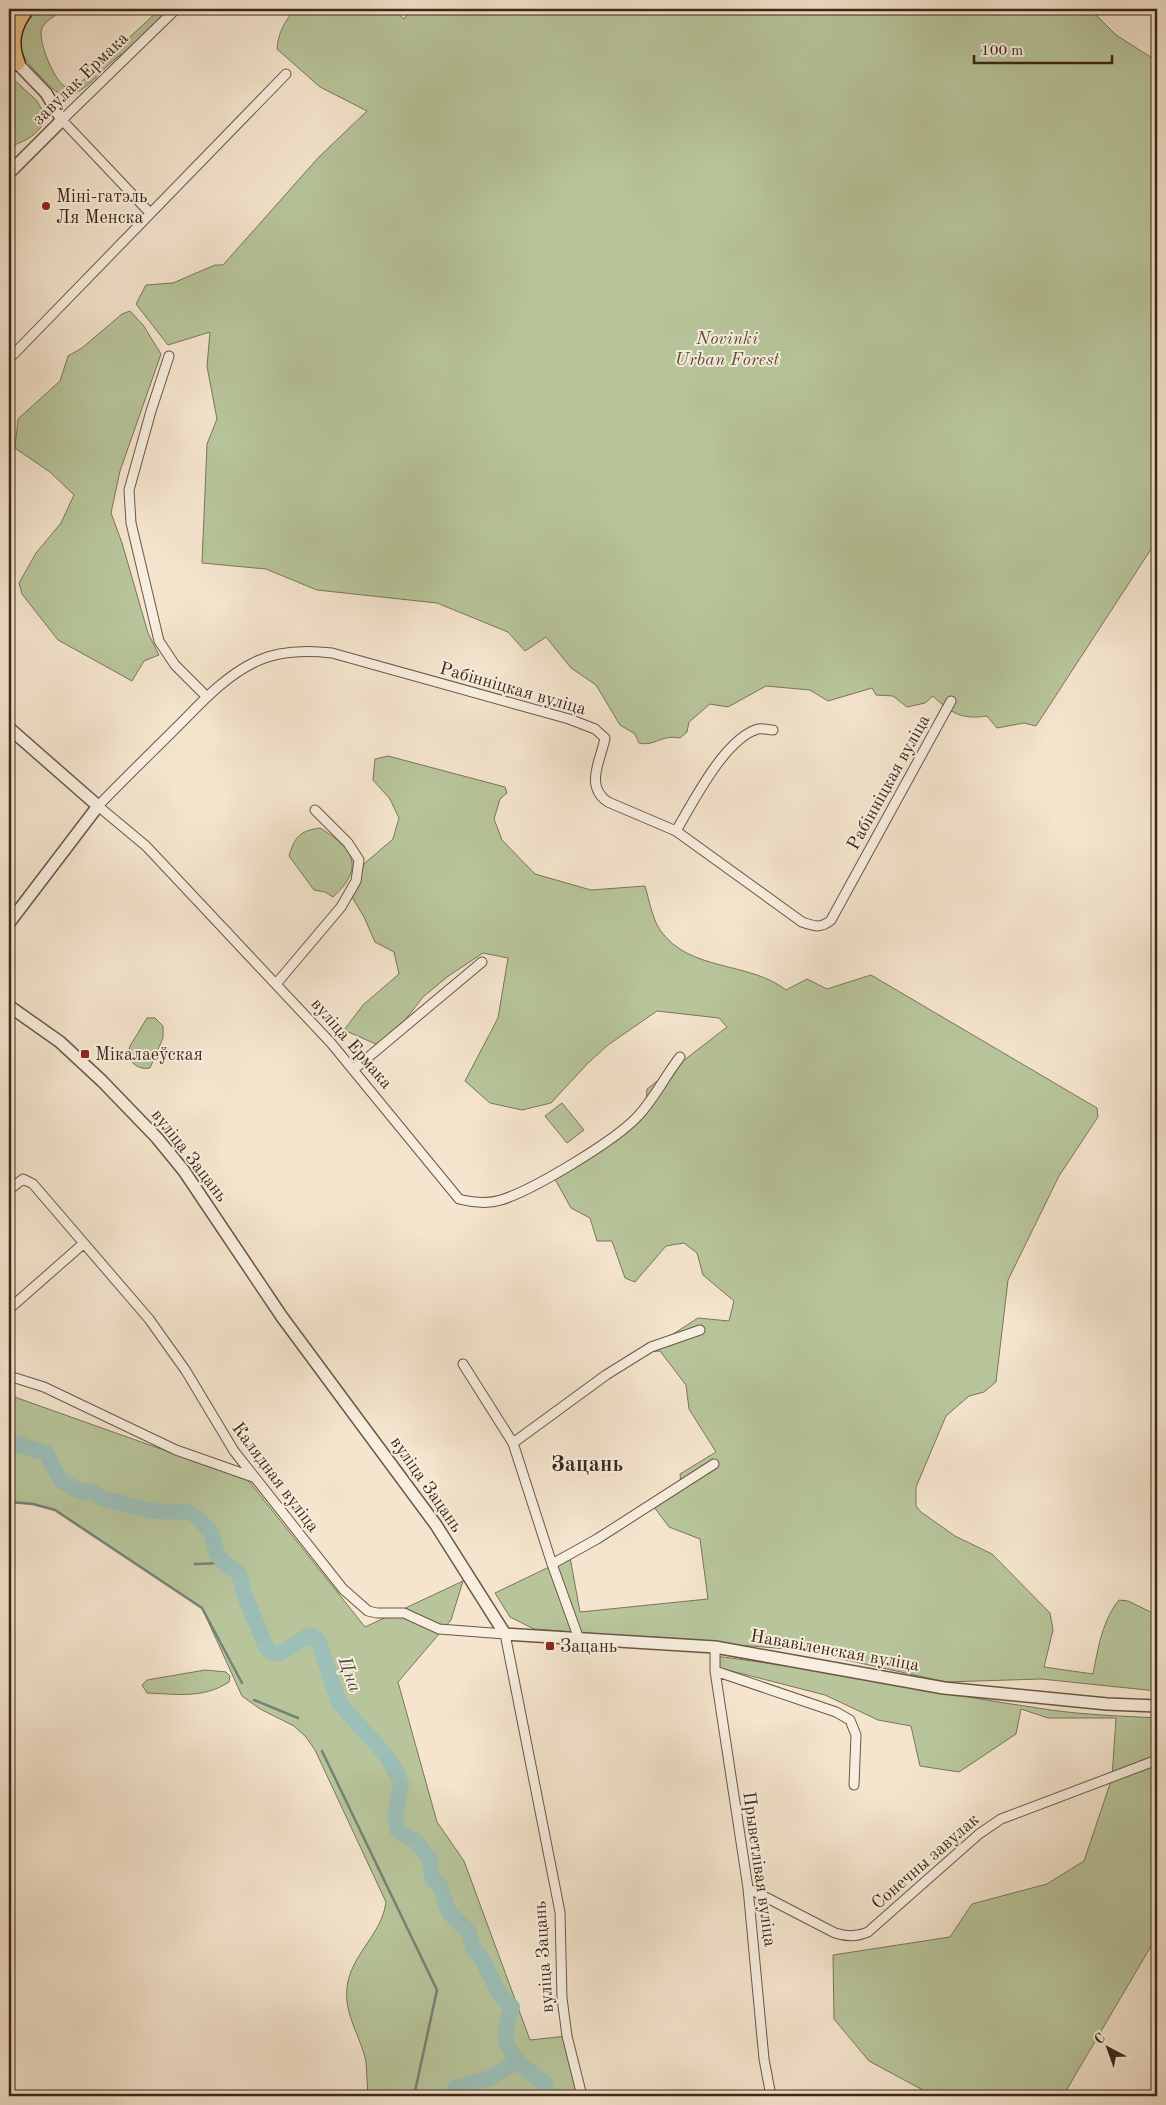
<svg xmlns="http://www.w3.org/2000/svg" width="1166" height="2105" font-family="'Old Standard TT',serif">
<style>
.green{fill:#b8c59b;stroke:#7a7659}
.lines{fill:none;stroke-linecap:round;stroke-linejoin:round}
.stream{stroke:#768278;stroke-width:2.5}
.river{stroke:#9cbfb8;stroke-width:16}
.minor-casing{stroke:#6b5645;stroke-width:11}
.tertiary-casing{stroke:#6b5645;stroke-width:14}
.trunk-casing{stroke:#3d2717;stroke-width:18}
.minor{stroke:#f8eedf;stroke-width:9}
.tertiary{stroke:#f8eedf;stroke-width:11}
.trunk{stroke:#eac287;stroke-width:15}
.poi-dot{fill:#8f2418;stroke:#f8eedf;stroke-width:2}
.labels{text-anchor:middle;stroke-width:4;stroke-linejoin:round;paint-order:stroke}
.street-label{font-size:18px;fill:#3d2717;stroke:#f8eedf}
.poi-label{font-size:18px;fill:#3d2717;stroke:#f8eedf;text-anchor:start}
.park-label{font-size:18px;font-style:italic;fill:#5c4e38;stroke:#f8eedf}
.water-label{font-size:19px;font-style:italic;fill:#554d3f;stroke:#f8eedf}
.district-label{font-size:22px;font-weight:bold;fill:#3d2717;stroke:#f8eedf}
</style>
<rect width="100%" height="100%" fill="#f5e5ce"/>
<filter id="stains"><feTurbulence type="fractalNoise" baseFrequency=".004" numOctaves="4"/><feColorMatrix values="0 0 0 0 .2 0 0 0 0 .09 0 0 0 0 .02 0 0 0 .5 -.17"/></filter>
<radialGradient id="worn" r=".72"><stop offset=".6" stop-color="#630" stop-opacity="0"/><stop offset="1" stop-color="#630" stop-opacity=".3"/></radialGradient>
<path class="green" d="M35 9H65C58 14 48 19 43 26 35 37 54 79 64 86 73 86 78 84 86 78L160 9H171L130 50C105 60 94 89 67 96 54 93 48 84 39 75 17 53 8 32 35 9Z
M296 9H392L404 19 411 9H1090L1116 35 1157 61V540L1036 726 1024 723 997 728 987 716C962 720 951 713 933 696L925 703 907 707 893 696 876 695 872 688 828 701 810 690 766 686 728 707 710 704 689 722 687 732 680 738C661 734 655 747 639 743L635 734 620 725 596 685 571 668 546 637 525 651 508 632 437 603 317 590 266 569 202 563 207 444 217 419 207 366 210 332 168 345 136 304 146 285 173 283 215 265H223L318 158 367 111 320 87 277 49C278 33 285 20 296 9Z
M9 75 37 101 45 115C44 133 23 142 9 147Z
M130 311 143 325 161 354 120 471 111 513 122 543 148 633 159 655 144 661 132 681 58 640 22 594 19 583 36 553 61 523 74 495 50 472 15 448 18 419 60 381 68 356 82 348 122 314Z
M388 756 505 787 507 793 500 799 494 819 502 840 535 874 591 890 645 886C649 899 652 918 660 930 689 972 749 961 786 990L807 979 827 989 871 975 1097 1108 1098 1117 1059 1176 1008 1280 996 1382 984 1392 969 1396 946 1416 916 1487V1506L921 1512 955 1536 992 1554 1050 1613 1053 1630 1044 1667 1093 1674C1098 1649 1102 1621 1119 1600L1128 1601 1157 1615V1691L1041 1679 946 1682 801 1650 534 1629 510 1617 495 1593 570 1557 580 1612 708 1599 700 1539 669 1527 651 1503 681 1485 680 1474 716 1452 689 1409 686 1385 660 1351 645 1352 698 1318 729 1321 734 1301 703 1275 697 1253 684 1243 666 1246 635 1282 625 1278 612 1241H597L590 1218 571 1208 551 1172 619 1139 645 1116 647 1089 727 1027 719 1018 657 1011 608 1045 588 1063 551 1103 522 1110 490 1103 465 1081 498 1018 508 958 483 953 447 977 423 997 402 1024 378 1045 344 1030 363 1005 399 974 394 952 375 942 364 917 352 897 364 864 393 839 399 818 390 799 373 780 375 759Z
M320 828C353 848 366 867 333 897L325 892 314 890 289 856C295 836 300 831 320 828Z
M147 1018H155L163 1026V1038L150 1068C139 1070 132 1064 127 1055L130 1046Z
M562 1103 584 1130 567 1143 545 1116Z
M9 1395 248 1480 365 1627 463 1581 451 1620 398 1682 437 1822 464 1861 530 2040 567 2036 582 2096H368C367 2085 367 2073 366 2062 361 2037 344 2015 347 1988 350 1955 382 1935 386 1902L315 1750 306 1737 294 1726 260 1709 242 1696 202 1608 55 1510 33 1504 9 1502Z
M715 1656C828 1670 939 1694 1051 1710 1086 1715 1122 1716 1157 1718V1940L1154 1941 1063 2096H934L869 2061 834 2019 833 1955 950 1937 972 1904 1047 1884 1084 1861 1112 1778 1116 1718H1048L1021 1709 1016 1734 959 1772 920 1766 911 1726 878 1720 825 1695 716 1667Z
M205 1670 226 1672 230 1676 229 1682C203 1699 177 1694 147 1693L142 1685 147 1680Z"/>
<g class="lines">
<path class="stream" d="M9 1502 33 1504 55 1510 202 1608 242 1683
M195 1564 224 1563
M254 1700 298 1718
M322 1751 437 1990 414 2096"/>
<path class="river" d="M9 1442 46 1453 61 1481 80 1491 93 1492 102 1498 152 1511 188 1512 198 1518 212 1534 217 1555 224 1563 239 1573 245 1596 267 1649 274 1653H280L310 1635 318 1640 339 1703 386 1755 396 1772 401 1784 395 1818 398 1831 416 1841 430 1860 432 1878 440 1886 449 1912 468 1931 474 1950 481 1957 500 1995 512 2007C495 2048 514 2060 545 2083L547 2096
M451 2096 455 2088 489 2078 517 2062"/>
<defs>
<path id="minor" d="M150 213 62 120 176 9
M169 356 151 411 129 490 131 523 159 641 175 665 207 697
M9 359 286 74
M676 831C692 804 725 738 758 729 762 728 769 730 773 730
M276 984 341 907 356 881 359 860 348 843 315 810
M680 1057C665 1076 655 1098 638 1116 615 1141 533 1190 501 1200 488 1204 471 1202 459 1199L331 1043 146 846 98 806C124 779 151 753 177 727 200 704 223 678 253 663 276 651 306 650 332 653L569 719 595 729 605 738C601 760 584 786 608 802L676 831 802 922C813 926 821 929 831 920L951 701
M353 1070 482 962
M9 1190 23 1179 33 1184 149 1319 186 1371 234 1451 343 1589 368 1611 377 1613H404L439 1629 505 1634 560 1912 562 1998 567 2036 582 2096
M9 1309 83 1244
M463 1364 513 1443 552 1564 579 1639
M9 1376 44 1387 176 1450 253 1477
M513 1443 606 1375 651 1347 700 1330
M552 1564 597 1539 714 1464
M715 1647V1671L748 1888 764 2059 771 2096
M715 1671 836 1712 850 1720 856 1735 854 1785
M748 1888 835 1933C847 1937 857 1937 868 1932L979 1834 1001 1819 1157 1760"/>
<path id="tertiary" d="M9 173 62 120 46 93 17 63
M9 728 98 806 9 923
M9 1006 60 1042 102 1081 157 1138 184 1171 282 1317 436 1525 505 1634 715 1647 944 1688 1107 1704 1157 1706"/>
<path id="trunk" d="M9 11 11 9
M17 63C9 42 13 26 26 9"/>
</defs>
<use href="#minor" class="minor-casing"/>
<use href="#tertiary" class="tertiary-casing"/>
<use href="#trunk" class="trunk-casing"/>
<use href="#minor" class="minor"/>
<use href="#tertiary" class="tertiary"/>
<use href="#trunk" class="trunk"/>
</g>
<g class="poi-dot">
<circle cx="46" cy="206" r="5"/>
<rect x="80" y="1049" width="10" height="10" rx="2.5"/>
<rect x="545" y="1641" width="10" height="10" rx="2.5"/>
</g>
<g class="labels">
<g class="street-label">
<text transform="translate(80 78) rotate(-44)" y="6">завулак Ермака</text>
<text transform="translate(513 688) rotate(16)" y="6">Рабінніцкая вуліца</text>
<text transform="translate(888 782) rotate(-61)" y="6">Рабінніцкая вуліца</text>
<text transform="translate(352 1043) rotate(49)" y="6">вуліца Ермака</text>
<text transform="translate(190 1155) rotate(52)" y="6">вуліца Зацань</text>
<text transform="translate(276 1477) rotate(53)" y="6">Калядная вуліца</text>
<text transform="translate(427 1484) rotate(55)" y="6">вуліца Зацань</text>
<text transform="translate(835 1650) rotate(10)" y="6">Нававіленская вуліца</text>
<text transform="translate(925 1861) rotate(-41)" y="6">Сонечны завулак</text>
<text transform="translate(760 1869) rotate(82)" y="6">Прыветлівая вуліца</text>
<text transform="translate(543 1957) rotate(-94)" y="6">вуліца Зацань</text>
</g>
<g class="poi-label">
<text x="56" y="202">Міні-гатэль<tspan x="56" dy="21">Ля Менска</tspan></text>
<text x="95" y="1060">Мікалаеўская</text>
<text x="560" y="1652">Зацань</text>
</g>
<g class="park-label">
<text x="727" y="344">Novinki<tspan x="727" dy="21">Urban Forest</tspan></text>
</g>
<g class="water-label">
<text transform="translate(351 1674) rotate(70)" y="7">Цна</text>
</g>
<g class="district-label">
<text x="587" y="1471">Зацань</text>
</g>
</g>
<rect width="1166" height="2105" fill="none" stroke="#f5e5ce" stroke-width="30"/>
<rect x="10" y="10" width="1146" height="2085" fill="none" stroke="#3d2717" stroke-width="2.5"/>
<rect x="15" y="15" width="1136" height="2075" fill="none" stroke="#3d2717"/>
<g transform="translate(1108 2048) rotate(319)" stroke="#f8eedf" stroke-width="4" paint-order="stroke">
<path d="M0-4L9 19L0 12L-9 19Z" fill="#3d2717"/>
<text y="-8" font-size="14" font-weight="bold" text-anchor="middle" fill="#3d2717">С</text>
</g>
<path d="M974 55v8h138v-8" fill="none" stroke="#3d2717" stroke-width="2.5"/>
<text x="981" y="55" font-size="15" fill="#3d2717" stroke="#f8eedf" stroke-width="4" paint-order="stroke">100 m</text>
<rect width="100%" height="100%" filter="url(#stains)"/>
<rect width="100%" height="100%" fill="url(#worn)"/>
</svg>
